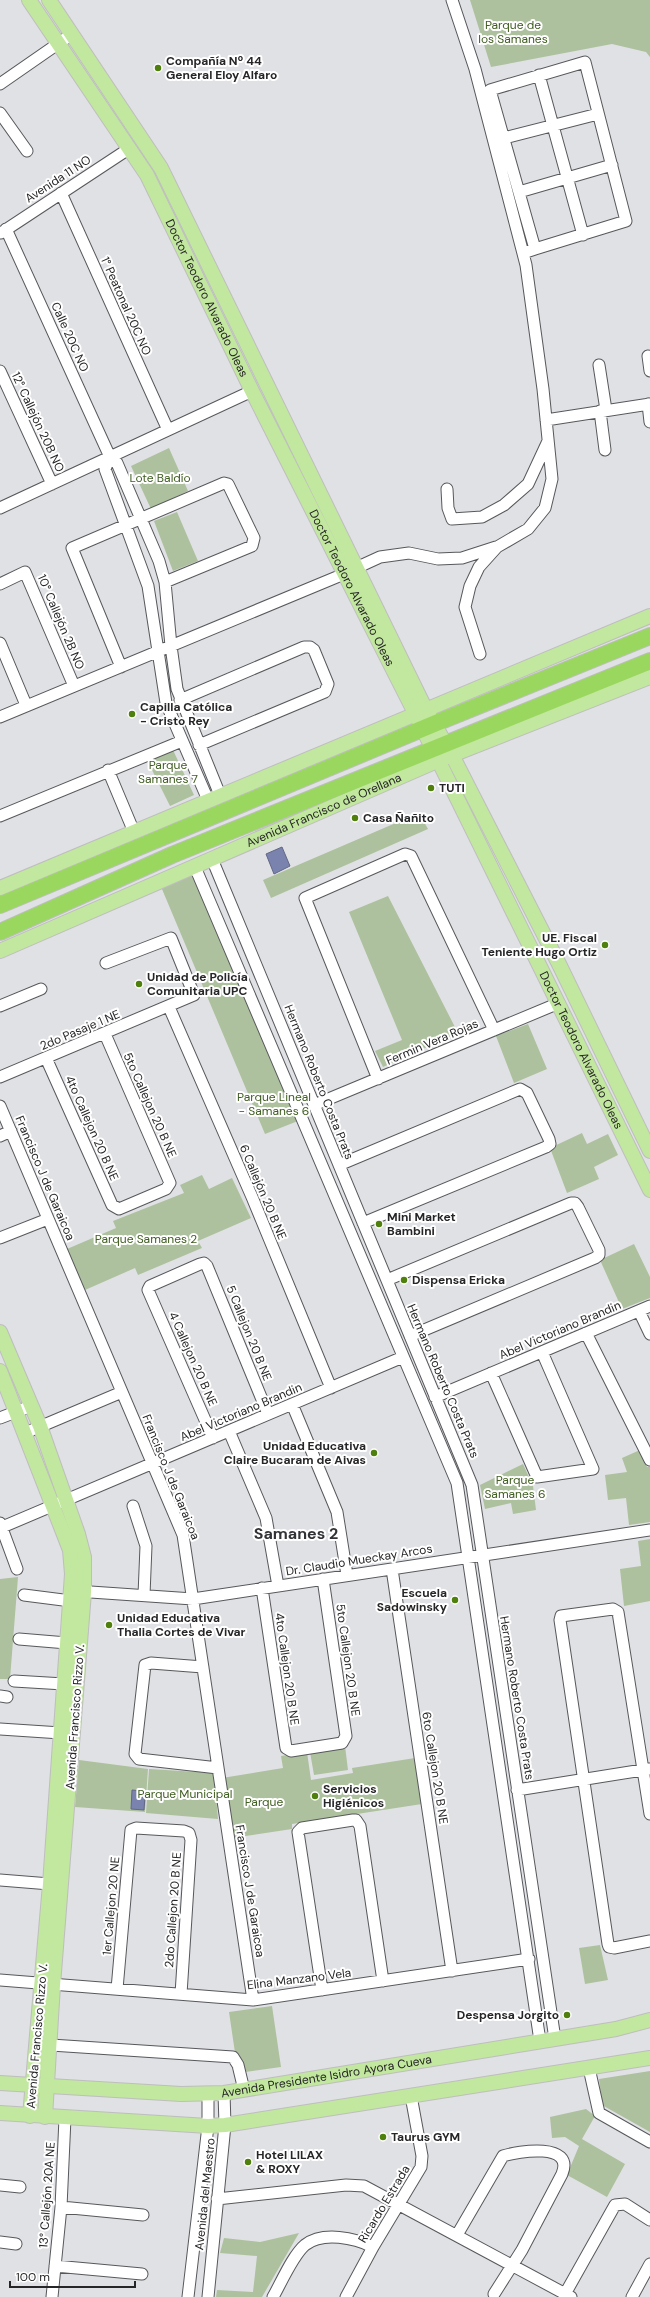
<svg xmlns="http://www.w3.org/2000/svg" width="650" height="2297" font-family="'DM Sans',sans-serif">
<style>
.green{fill:#adc19e}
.water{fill:#7a83ad;stroke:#616785}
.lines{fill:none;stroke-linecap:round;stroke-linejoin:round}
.minor-casing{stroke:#57585b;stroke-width:13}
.major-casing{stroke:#bebebe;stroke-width:16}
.highway-casing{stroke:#bebebe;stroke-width:18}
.minor{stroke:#fff;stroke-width:11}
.major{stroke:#c2e79e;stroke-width:14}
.highway{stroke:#9ad75e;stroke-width:16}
.poi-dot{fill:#4f7f0c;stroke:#fff;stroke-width:1.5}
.labels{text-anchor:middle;stroke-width:4;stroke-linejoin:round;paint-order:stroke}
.park-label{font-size:12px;fill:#405e21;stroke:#fff}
.poi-label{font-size:12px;font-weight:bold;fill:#262628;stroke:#fff;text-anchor:start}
.street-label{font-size:12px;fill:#262628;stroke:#fff}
.district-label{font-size:16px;font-weight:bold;fill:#323336;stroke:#fff}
</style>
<rect width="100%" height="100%" fill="#e0e1e5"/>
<path class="green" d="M470 0H650V57L646 52 612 44 491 67Z
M169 448 188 491 151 509 131 466Z
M177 512 198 561 173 571 154 521Z
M173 750 194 795 170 806 148 762Z
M419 813 428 829 271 898 263 880Z
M195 867 303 1119 265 1134 159 882Z
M388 896 458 1033 383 1067 375 1051 402 1040 349 912Z
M528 1024 547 1069 514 1083 496 1036Z
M582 1133 587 1144 608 1134 618 1155 594 1167 599 1179 567 1193 550 1148Z
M202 1175 209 1189 232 1178 251 1218 198 1241 202 1248 138 1275 135 1268 85 1290 67 1249 116 1228 113 1221 184 1193 180 1185Z
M634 1244 650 1277V1298L622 1309 600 1260Z
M640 1450 647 1467H650V1522L629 1525 626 1498 608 1500 605 1475 627 1472 622 1458Z
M523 1464 533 1486 536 1510 513 1514 511 1503 485 1509 480 1485Z
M650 1539V1601L624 1606 620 1569 641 1566 638 1541Z
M18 1577 10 1679H0V1579Z
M345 1746 348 1770 314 1775 310 1752Z
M307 1752 311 1780 353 1773 352 1768 415 1758 422 1804 292 1824V1829L232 1838 222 1778 283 1768 281 1756Z
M79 1760 148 1769 145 1812 75 1807Z
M149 1769 214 1773 218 1819 146 1813Z
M600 1945 608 1980 585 1984 579 1948Z
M272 2006 281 2067 238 2073 229 2012Z
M650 2071V2132L602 2105 599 2079Z
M586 2109 595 2116 582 2139 625 2164 607 2197 567 2175 579 2146 565 2137 552 2138 550 2117Z
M299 2233 262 2297H216L217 2290 253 2292 257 2256 220 2253 224 2238 260 2242Z"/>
<path class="water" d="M282 847 290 866 274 874 266 854Z
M132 1790 142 1791V1796H145L144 1810 131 1809Z"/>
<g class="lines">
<defs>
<path id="minor" d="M452 0 475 69 526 265 543 389 552 479 545 508 528 529 497 547 479 567 470 586 465 607 480 654
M539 75 583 235
M0 84 72 34
M0 113 27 151
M504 138 598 114
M519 192 612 165
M61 193 168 430
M6 229 110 457
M1 233 130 148
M523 253 535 249 626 221 585 62 490 90 535 249
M648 356 650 371
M599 365 606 410
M0 371 52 484
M648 404 650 422
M600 411 605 450
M546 420 650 404
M447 489 448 508 452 519 482 517 504 505 528 484 548 441
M0 508 252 391
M356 568 380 557 409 553 438 559 462 558 496 547
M0 584 25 572 74 686
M0 643 26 705
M121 667 72 548 224 483 228 484 254 538 252 546 165 582
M180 700 304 647H310L314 650 328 684 325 692 199 745
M0 717 344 574
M108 770 134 832
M208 800 166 703 148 586 105 469 110 457 117 463 159 561 165 582 171 646 177 689 220 795
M0 816 182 741
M212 859 472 1485 555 2039
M195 867 457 1483 540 2041
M0 1006 41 989
M169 1007 252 1197 331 1388
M46 1058 112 1205 119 1209 166 1189 170 1183 105 1034
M0 1077 194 995 171 938 106 963
M378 1079 305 898 405 854 411 856 494 1030
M314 1105 559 1003
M0 1106 183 1535 253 2000
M0 1136 11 1131
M339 1165 520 1089 527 1093 549 1139 550 1144 546 1147 363 1223
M0 1238 48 1219
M387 1280 571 1203H575L578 1207 599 1250V1255L595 1258 410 1336
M639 1311 650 1334
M586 1333 650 1460
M491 1373 537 1477 593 1469 542 1352
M435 1397 650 1306
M292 1404 337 1512 347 1575
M0 1418 31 1406
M229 1431 266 1518 278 1586
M25 1433 122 1392
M213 1438 148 1290 150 1286 200 1264 204 1263 207 1266 268 1414
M133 1506 146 1546 144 1595
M0 1523 17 1569
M0 1528 403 1357
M392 1569 452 1971
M262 1588 286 1748 291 1751 342 1743 346 1736 323 1579
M76 1591 193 1599 650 1530
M24 1595 71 1601
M19 1639 67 1643
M203 1667 151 1663 145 1665 135 1754 139 1759 218 1768
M14 1681 64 1684
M0 1696 7 1697
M0 1729 61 1733
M517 1790 649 1769
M650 1814 618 1612 613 1609 561 1616 560 1620 608 1944 609 1947 614 1948 650 1941
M0 1880 50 1884
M0 1980 253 2000 529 1959
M117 1989 131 1830 136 1828 184 1831 189 1833 191 1840 181 1994
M322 1990 298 1832 302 1828 353 1820H356L360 1826 383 1981
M51 2045 233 2057 238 2065 244 2090
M589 2068 599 2113 650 2142
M0 2185 20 2187
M217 2199 346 2185 364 2186 571 2297
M61 2207 143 2215
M457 2235 503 2156C518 2151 575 2142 562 2174L522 2250 494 2294
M0 2242 16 2244
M55 2266 142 2274
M565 2294 615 2205 625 2204 650 2220
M52 2297 61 2207 65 2118
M188 2297 208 2126V2095
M208 2297 225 2125 224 2093
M273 2297C281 2283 293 2255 305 2245 323 2231 355 2238 373 2247
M346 2297 373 2247 421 2167 422 2156 411 2096
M632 2297 650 2264"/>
<g id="major">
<path id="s1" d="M29 0 147 175 252 391 415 713 650 1190"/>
<path d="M49 0 161 168 426 710 452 755 559 964 650 1151"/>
<path d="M0 888 650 616"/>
<path id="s2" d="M0 951 437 761 650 677"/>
<path d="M0 1332 40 1426 78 1534 84 1557V1592L53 1985 45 2117"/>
<path d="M0 1371 70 1550 72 1574 50 1884 30 2116"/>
<path id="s3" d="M0 2083 181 2094 224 2093 616 2029 650 2020"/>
<path d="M0 2113 208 2126 225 2125 650 2058"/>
</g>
<path id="highway" d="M0 905 441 721 650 636
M0 932 172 855 650 661"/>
</defs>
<use href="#minor" class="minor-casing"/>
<use href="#major" class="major-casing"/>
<use href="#highway" class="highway-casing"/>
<use href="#minor" class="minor"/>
<use href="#major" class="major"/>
<use href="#highway" class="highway"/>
</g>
<g class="poi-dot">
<circle cx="158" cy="68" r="4"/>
<circle cx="132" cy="714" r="4"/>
<circle cx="431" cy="788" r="4"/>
<circle cx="355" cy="818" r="4"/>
<circle cx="605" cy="945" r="4"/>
<circle cx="139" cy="984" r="4"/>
<circle cx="379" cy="1224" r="4"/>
<circle cx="404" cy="1280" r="4"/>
<circle cx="374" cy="1453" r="4"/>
<circle cx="455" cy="1600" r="4"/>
<circle cx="109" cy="1625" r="4"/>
<circle cx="315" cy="1796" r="4"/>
<circle cx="567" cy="2015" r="4"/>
<circle cx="383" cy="2137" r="4"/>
<circle cx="248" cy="2162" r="4"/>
</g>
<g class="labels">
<g class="park-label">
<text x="513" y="29">Parque de<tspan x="513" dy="14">los Samanes</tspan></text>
<text x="160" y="482">Lote Baldío</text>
<text x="168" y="769">Parque<tspan x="168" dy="14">Samanes 7</tspan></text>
<text x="274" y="1101">Parque Lineal<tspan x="274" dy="14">- Samanes 6</tspan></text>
<text x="146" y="1243">Parque Samanes 2</text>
<text x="515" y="1484">Parque<tspan x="515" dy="14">Samanes 6</tspan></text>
<text x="185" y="1798">Parque Municipal</text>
<text x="264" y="1806">Parque</text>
</g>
<g class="poi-label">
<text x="166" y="65">Compañía Nº 44<tspan x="166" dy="14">General Eloy Alfaro</tspan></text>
<text x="140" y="711">Capilla Católica<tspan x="140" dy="14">- Cristo Rey</tspan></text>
<text x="439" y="792">TUTI</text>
<text x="363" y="822">Casa Ñañito</text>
<text x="597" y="942" text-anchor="end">UE. Fiscal<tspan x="597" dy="14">Teniente Hugo Ortiz</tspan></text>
<text x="147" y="981">Unidad de Policía<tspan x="147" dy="14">Comunitaria UPC</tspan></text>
<text x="387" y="1221">Mini Market<tspan x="387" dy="14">Bambini</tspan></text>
<text x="412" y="1284">Dispensa Ericka</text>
<text x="366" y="1450" text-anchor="end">Unidad Educativa<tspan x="366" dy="14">Claire Bucaram de Aivas</tspan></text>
<text x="447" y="1597" text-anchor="end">Escuela<tspan x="447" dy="14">Sadowinsky</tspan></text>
<text x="117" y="1622">Unidad Educativa<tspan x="117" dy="14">Thalia Cortes de Vivar</tspan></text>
<text x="323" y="1793">Servicios<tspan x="323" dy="14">Higiénicos</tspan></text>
<text x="559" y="2019" text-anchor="end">Despensa Jorgito</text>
<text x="391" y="2141">Taurus GYM</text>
<text x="256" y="2159">Hotel LILAX<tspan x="256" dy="14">&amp; ROXY</tspan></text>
</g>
<g class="street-label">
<text transform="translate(58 179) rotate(-33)" y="4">Avenida 11 NO</text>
<text dy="4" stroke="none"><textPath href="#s1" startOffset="348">Doctor Teodoro Alvarado Oleas</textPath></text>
<text transform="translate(126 306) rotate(66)" y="4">1° Peatonal 20C NO</text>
<text transform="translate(70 337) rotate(66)" y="4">Calle 20C NO</text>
<text transform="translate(38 422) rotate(65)" y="4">12° Callejón 20B NO</text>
<text dy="4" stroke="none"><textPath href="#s1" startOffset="672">Doctor Teodoro Alvarado Oleas</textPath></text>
<text transform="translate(61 622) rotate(67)" y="4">10° Callejón 2B NO</text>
<text dy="4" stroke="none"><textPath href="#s2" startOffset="353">Avenida Francisco de Orellana</textPath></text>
<text transform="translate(80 1030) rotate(-23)" y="4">2do Pasaje 1 NE</text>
<text transform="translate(432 1042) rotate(-23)" y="4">Fermin Vera Rojas</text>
<text dy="4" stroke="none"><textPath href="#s1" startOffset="1188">Doctor Teodoro Alvarado Oleas</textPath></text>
<text transform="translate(319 1082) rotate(68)" y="4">Hermano Roberto Costa Prats</text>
<text transform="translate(150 1105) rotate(66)" y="4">5to Callejon 20 B NE</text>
<text transform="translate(92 1128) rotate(66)" y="4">4to Callejon 20 B NE</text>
<text transform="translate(45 1178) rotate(67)" y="4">Francisco J de Garaicoa</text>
<text transform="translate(263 1192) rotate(67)" y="4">6 Callejón 20 B NE</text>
<text transform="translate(560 1330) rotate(-23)" y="4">Abel Victoriano Brandin</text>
<text transform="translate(249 1333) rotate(68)" y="4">5 Callejon 20 B NE</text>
<text transform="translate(193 1359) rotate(66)" y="4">4 Callejon 20 B NE</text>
<text transform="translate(443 1381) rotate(67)" y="4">Hermano Roberto Costa Prats</text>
<text transform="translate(241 1412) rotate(-23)" y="4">Abel Victoriano Brandin</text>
<text transform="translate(171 1477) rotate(68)" y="4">Francisco J de Garaicoa</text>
<text transform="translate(359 1560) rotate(-9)" y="4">Dr. Claudio Mueckay Arcos</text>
<text transform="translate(348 1660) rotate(82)" y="4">5to Callejon 20 B NE</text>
<text transform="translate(287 1669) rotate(82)" y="4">4to Callejon 20 B NE</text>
<text transform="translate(517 1698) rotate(81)" y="4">Hermano Roberto Costa Prats</text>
<text transform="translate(75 1717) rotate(-86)" y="4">Avenida Francisco Rizzo V.</text>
<text transform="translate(435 1768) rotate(81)" y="4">6to Callejon 20 B NE</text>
<text transform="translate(250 1891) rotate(81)" y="4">Francisco J de Garaicoa</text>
<text transform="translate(111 1906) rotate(-85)" y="4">1er Callejon 20 NE</text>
<text transform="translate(173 1910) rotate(-86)" y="4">2do Callejon 20 B NE</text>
<text transform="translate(299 1979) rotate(-7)" y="4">Elina Manzano Vela</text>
<text transform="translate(37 2036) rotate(-85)" y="4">Avenida Francisco Rizzo V.</text>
<text dy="4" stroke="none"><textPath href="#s3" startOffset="328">Avenida Presidente Isidro Ayora Cueva</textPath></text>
<text transform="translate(205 2194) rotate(-84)" y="4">Avenida del Maestro</text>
<text transform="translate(47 2195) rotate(-86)" y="4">13° Callejón 20A NE</text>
<text transform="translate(384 2204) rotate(-59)" y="4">Ricardo Estrada</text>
</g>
<g class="district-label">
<text x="296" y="1539">Samanes 2</text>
</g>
</g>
<path d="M10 2281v6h125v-6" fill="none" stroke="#262628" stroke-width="2"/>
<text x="16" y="2281" font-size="12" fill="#262628" stroke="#ffffff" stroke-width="3" paint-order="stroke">100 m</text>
</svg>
